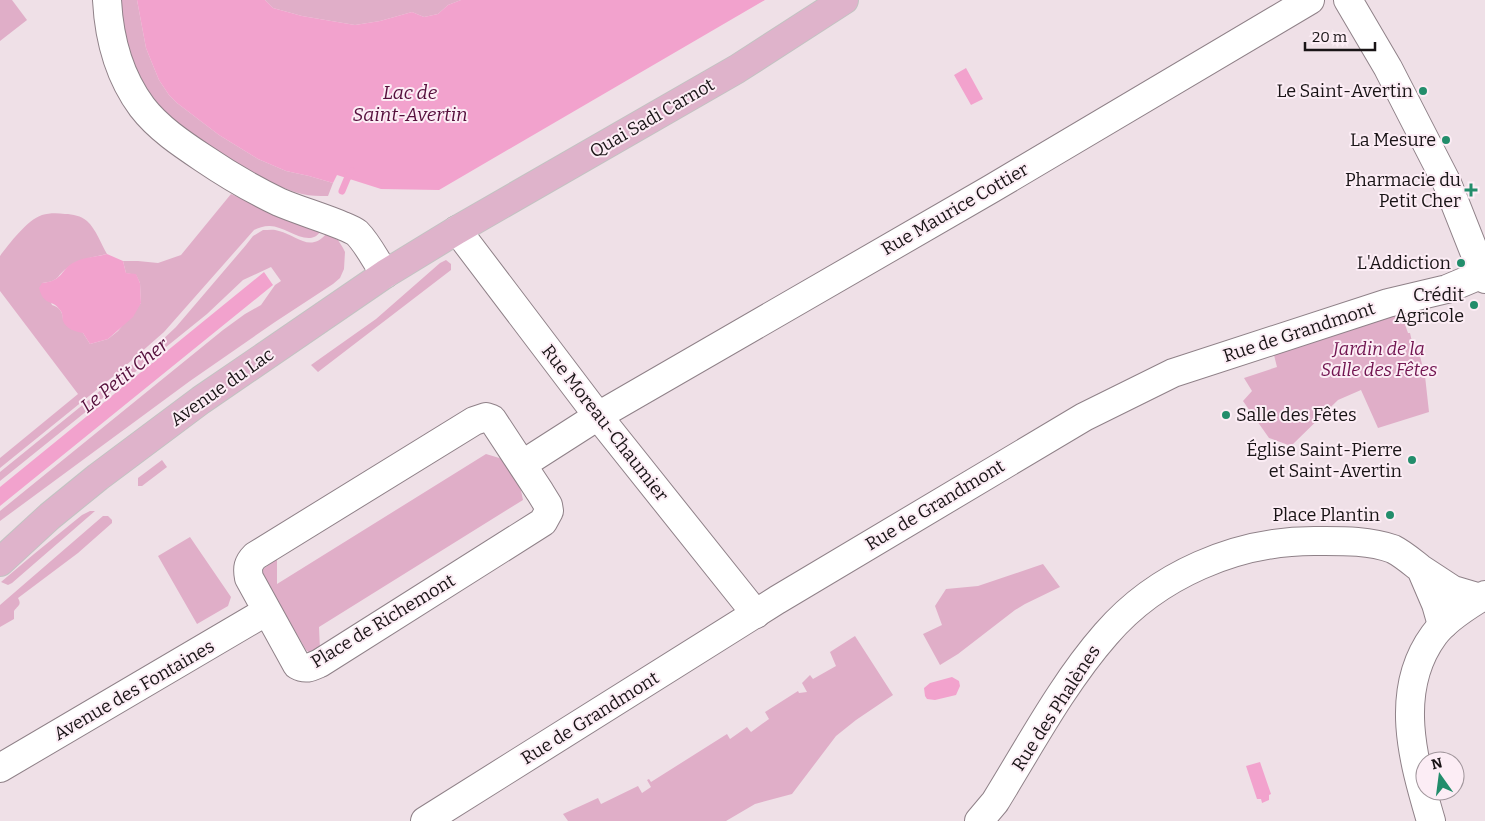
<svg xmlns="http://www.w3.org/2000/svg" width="1485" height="821" font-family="Bitter,serif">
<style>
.green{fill:#e0aec8}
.water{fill:#f2a2cd}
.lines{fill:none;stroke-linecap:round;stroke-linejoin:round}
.stream{stroke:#f2a2cd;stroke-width:7}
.minor-casing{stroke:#8f8188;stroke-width:30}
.tertiary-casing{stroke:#8f8188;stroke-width:30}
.secondary-casing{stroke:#8f8188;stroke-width:30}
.primary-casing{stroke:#c3c2c2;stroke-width:30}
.minor{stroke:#fff;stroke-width:28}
.tertiary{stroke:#fff;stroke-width:28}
.secondary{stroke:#fff;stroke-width:28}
.primary{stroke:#dfb3cb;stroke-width:28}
.poi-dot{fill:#228d6b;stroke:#fcedf5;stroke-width:2}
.labels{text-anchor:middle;stroke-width:4;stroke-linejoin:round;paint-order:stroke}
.poi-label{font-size:18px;fill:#191416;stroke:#fcedf5;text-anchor:end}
.street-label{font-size:18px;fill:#191416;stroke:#fcedf5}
.park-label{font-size:18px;font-style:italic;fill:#70134f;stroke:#fcedf5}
.water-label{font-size:19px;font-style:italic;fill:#550f3c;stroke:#fcedf5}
</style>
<rect width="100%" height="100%" fill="#efe0e7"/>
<path class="green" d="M0 0H12L27 20 0 41Z
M120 0H137L146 48 152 63 159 80 169 95 177 103 219 135 258 159 286 171 309 176 333 183 328 196C319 196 310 196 302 194 270 186 244 168 217 151 194 136 169 120 153 97 132 68 123 35 120 0Z
M265 0H461L448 5 438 14 424 17 412 12 380 21 355 25 302 16 273 8Z
M231 194 320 232C308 249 285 225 269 226 264 226 258 228 254 230L164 332 115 375 0 468V458L78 394 0 291V256C9 244 27 220 42 215 49 213 57 213 65 214 73 214 81 216 87 221 96 229 101 244 107 254 93 257 80 259 69 267 56 274 62 281 42 283L52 305C60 307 63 313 63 320L83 333 90 344 108 339 118 331 141 303 140 283 136 275 126 273 123 261H138L158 263 181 255Z
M263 230C269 230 274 229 279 231 296 235 310 253 326 234L338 240 343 248 345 252 344 269 340 278 333 284 275 322 190 381 0 521V511L223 330 245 314 261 305 275 285 281 281 271 267 243 280 207 314 0 481V472L159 343 176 327 246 245 253 236Z
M446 260 451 264V270L318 372 311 365 376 319 440 263Z
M1401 313 1408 333H1410L1413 346H1415L1418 356H1420L1425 376 1429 412 1378 428 1361 390 1338 400 1291 446 1269 438 1243 401 1252 391 1244 378 1277 367 1274 355Z
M486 454 506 460 519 481 523 500 319 627 320 650 310 653 306 650 263 576V569L277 559V584Z
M162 460 167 467 142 486H138V478Z
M90 511H95L12 583 8 585 1 582 34 554 82 515Z
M103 516H108L112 520V523L78 553 18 598C22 605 18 605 14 611V619L0 627V605Z
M190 537 231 597 228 606 197 624 158 556Z
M1043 564 1060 587 1025 604 1015 610 958 654 940 665 923 634 942 625 935 606 946 589 978 586Z
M855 636 893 695 856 720 836 736 792 794 755 804 726 821H568L563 814 598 798 601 804 638 786 642 793 651 787 647 780 649 779 651 782 727 734 730 739 747 727 751 732 769 719 765 712 798 691 799 693 807 692 802 683 810 675 813 679 836 666 830 652Z"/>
<path class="water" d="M137 0H265L273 8 302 16 355 25 380 21 412 12 424 17 438 14 448 5 461 0H765L439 190 381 189 337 175 333 183 309 176 286 171 258 159 219 135 177 103 169 95 159 80 152 63 146 48Z
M966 68 983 99 971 105 954 75Z
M107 254 123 261 126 273 136 274 140 283 141 303 133 317 108 339 90 344 83 333C76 332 66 329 63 321 62 317 63 313 60 310 53 299 44 307 39 288L42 283C64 281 60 269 75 262 84 257 97 257 107 254Z
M264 272 273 285 0 506V487Z
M952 677 959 681 960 686 956 695 935 700 927 699 925 696 924 688 930 683Z
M1260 762 1271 794 1269 795V800L1262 803 1261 799H1257L1246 766Z"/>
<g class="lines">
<path class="stream" d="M342 191 347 179 352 171"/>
<defs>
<path id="minor" d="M107 0C109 38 119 76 142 107 158 128 182 144 203 158 228 175 252 189 279 202 300 211 322 217 343 226 348 228 353 230 357 233 368 244 376 261 385 274
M457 230 598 416 756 614
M486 417 492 419 540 492 548 505 549 511 543 522 320 663C311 667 306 670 297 665L249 578C247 568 248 563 255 556L474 421Z
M523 464 598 416 991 189 1310 0
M1444 624 1440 618 1436 604 1421 569 1453 590 1480 598
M0 768 267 611
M979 821 995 802C1029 747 1063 683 1106 634 1157 575 1236 541 1314 541 1340 541 1368 540 1393 549 1403 554 1412 562 1421 569"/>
<path id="tertiary" d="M425 821 777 600 1084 417 1173 373 1388 303 1447 289 1485 273"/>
<path id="secondary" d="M1348 0 1388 68 1447 183 1485 279
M1431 821C1413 760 1393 691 1434 635 1444 621 1470 604 1485 595"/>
<path id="primary" d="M0 562 50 516 98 477 201 400 385 274 457 230 737 69 844 0"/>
</defs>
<use href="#minor" class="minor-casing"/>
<use href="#tertiary" class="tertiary-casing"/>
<use href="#secondary" class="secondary-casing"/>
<use href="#primary" class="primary-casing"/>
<use href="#minor" class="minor"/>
<use href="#tertiary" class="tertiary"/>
<use href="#secondary" class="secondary"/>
<use href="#primary" class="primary"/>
</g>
<g class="poi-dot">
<circle cx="1423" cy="91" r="5"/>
<circle cx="1446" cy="140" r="5"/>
<path d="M1468.5 182.5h5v5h5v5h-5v5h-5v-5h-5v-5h5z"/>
<circle cx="1461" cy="263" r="5"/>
<circle cx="1474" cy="305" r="5"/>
<circle cx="1226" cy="415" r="5"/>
<circle cx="1412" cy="460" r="5"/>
<circle cx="1390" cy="515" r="5"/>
</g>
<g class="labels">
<g class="poi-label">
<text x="1413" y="97">Le Saint-Avertin</text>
<text x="1436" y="146">La Mesure</text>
<text x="1461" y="186">Pharmacie du<tspan x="1461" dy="21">Petit Cher</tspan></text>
<text x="1451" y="269">L'Addiction</text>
<text x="1464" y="301">Crédit<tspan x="1464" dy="21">Agricole</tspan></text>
<text x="1236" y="421" text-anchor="start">Salle des Fêtes</text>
<text x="1402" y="456">Église Saint-Pierre<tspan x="1402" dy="21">et Saint-Avertin</tspan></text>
<text x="1380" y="521">Place Plantin</text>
</g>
<g class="street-label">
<text transform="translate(652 118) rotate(-30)" y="6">Quai Sadi Carnot</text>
<text transform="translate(955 209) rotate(-30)" y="6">Rue Maurice Cottier</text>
<text transform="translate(1299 332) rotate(-18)" y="6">Rue de Grandmont</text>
<text transform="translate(222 387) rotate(-35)" y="6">Avenue du Lac</text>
<text transform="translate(605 423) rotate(52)" y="6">Rue Moreau-Chaumier</text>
<text transform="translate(935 505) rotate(-31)" y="6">Rue de Grandmont</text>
<text transform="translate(383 621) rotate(-31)" y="6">Place de Richemont</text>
<text transform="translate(134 690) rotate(-30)" y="6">Avenue des Fontaines</text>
<text transform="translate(1056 708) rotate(-57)" y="6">Rue des Phalènes</text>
<text transform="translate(590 718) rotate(-32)" y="6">Rue de Grandmont</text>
</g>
<g class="park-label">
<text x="1379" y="355">Jardin de la<tspan x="1379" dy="21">Salle des Fêtes</tspan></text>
</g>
<g class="water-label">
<text x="410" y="99">Lac de<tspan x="410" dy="22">Saint-Avertin</tspan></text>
<text transform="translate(124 375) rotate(-39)" y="7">Le Petit Cher</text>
</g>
</g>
<g transform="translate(1440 776) rotate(346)"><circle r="24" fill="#fcedf5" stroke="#a1969c"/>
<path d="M0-4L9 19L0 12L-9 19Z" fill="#228d6b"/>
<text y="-8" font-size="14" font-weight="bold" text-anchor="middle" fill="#191416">N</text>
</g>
<path d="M1305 42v8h70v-8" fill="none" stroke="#191416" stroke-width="2.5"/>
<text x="1312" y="42" font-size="15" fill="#191416" stroke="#fcedf5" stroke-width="4" paint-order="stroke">20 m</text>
</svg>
